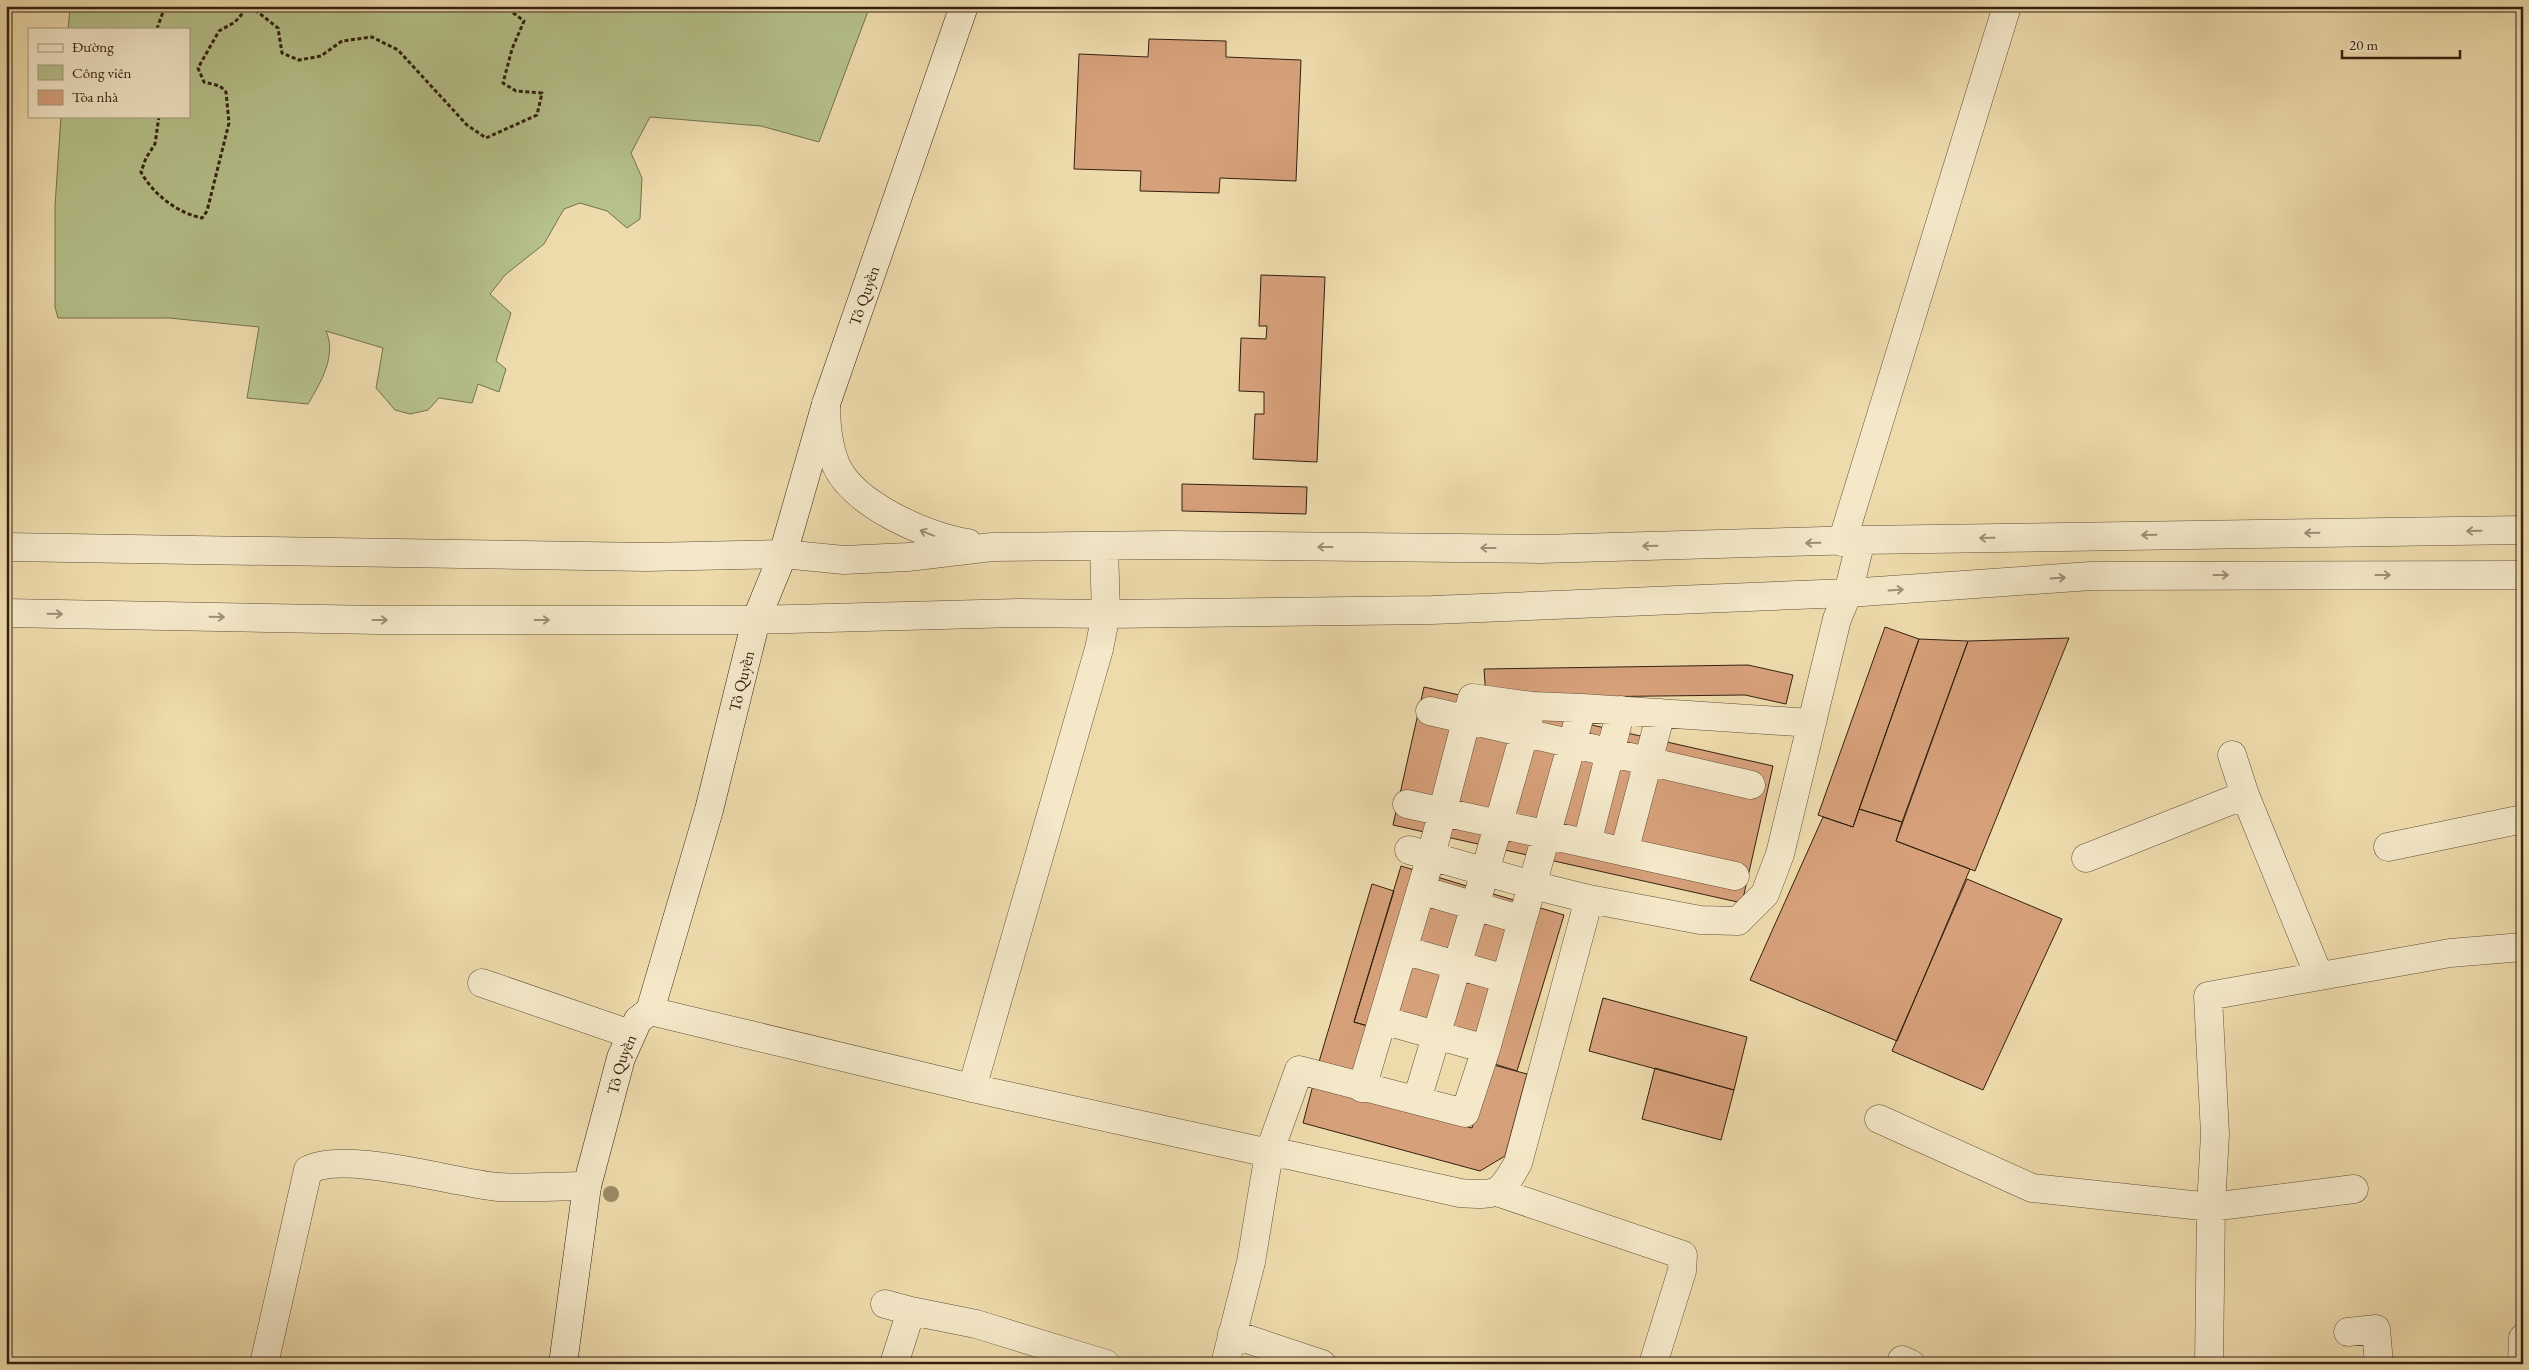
<svg xmlns="http://www.w3.org/2000/svg" width="2529" height="1370" font-family="'EB Garamond',serif">
<style>
.green{fill:#b6c18b;stroke:#75714e}
.building{fill:#d6a07a;stroke:#342110}
.lines{fill:none;stroke-linecap:round;stroke-linejoin:round}
.minor-casing{stroke:#625037;stroke-width:29}
.tertiary-casing{stroke:#625037;stroke-width:29}
.secondary-casing{stroke:#342110;stroke-width:29}
.path{stroke:#342110;stroke-width:3;stroke-dasharray:4 2.5;stroke-linecap:butt}
.minor{stroke:#f4e8c9;stroke-width:28}
.tertiary{stroke:#f4e8c9;stroke-width:28}
.secondary{stroke:#f4e8c9;stroke-width:28}
.tree{fill:#998b67}
.oneway{stroke:#9e8e76}
.labels{text-anchor:middle;stroke-width:4;stroke-linejoin:round;paint-order:stroke}
.street-label{font-size:16px;fill:#342110;stroke:#f4e8c9}
</style>
<rect width="100%" height="100%" fill="#eedbac"/>
<filter id="stains"><feTurbulence type="fractalNoise" baseFrequency=".004" numOctaves="4"/><feColorMatrix values="0 0 0 0 .2 0 0 0 0 .09 0 0 0 0 .02 0 0 0 .5 -.17"/></filter>
<radialGradient id="worn" r=".72"><stop offset=".6" stop-color="#630" stop-opacity="0"/><stop offset="1" stop-color="#630" stop-opacity=".3"/></radialGradient>
<path class="green" d="M36 6H870L819 142 761 126 650 117 631 153 642 178 640 219 627 228 607 211 580 203 564 209 544 244 505 275 490 294 511 313 496 361 506 369 499 392 478 384 472 403 439 398 428 410 410 414 395 410 376 388 383 348 326 331C337 355 321 382 308 404L247 398 259 327 169 318H58L55 307V206L61 116H189V29H68L70 9Z"/>
<path class="building" d="M1149 39 1226 41V57L1301 60 1296 181 1220 178 1219 193 1140 191 1141 171 1074 169 1079 54 1148 57Z
M1261 275 1325 277 1317 462 1253 459 1255 414H1264V392L1239 391 1241 338 1266 339 1267 326H1259Z
M1182 484 1307 487 1306 514 1182 511Z
M1885 627 1919 639 1853 827 1818 815Z
M2069 638 1975 871 1896 841 1968 641Z
M1919 639 1968 641 1902 822 1859 809Z
M1748 665 1793 675 1786 704 1745 695 1486 698 1484 669Z
M1424 687 1773 766 1742 903 1393 825Z
M1859 809 1902 822 1896 841 1970 869 1897 1041 1750 980 1823 817 1853 827Z
M1401 866 1480 890 1433 1045 1354 1022Z
M1967 879 2062 919 1983 1090 1892 1051Z
M1372 884 1394 891 1354 1022 1368 1026 1353 1076 1318 1065Z
M1480 890 1564 915 1517 1071 1433 1045Z
M1603 998 1747 1037 1734 1090 1589 1051Z
M1490 1064 1527 1074 1505 1156 1480 1171 1303 1123 1313 1085 1472 1128Z
M1655 1068 1734 1090 1721 1140 1642 1119Z"/>
<g class="lines">
<defs>
<path id="minor" d="M1842 542 2007 6
M1430 711 1751 785
M2232 755 2245 795
M1407 804 1735 876
M1587 843 1621 710
M2388 847 2523 819
M1409 850 1532 885 1589 899
M1624 852 1661 713
M2086 858 2245 795 2319 976
M1421 890 1522 920
M1403 950 1506 979
M482 983 630 1034
M650 1011 972 1088 1269 1153 1289 1155 1460 1193C1497 1196 1500 1195 1518 1163L1589 899 1700 920 1738 921 1765 894 1780 854 1837 619 1848 593
M1382 1020 1486 1049
M972 1088 1099 649 1106 614
M1362 1088 1431 856 1472 698 1532 706 1582 708
M1417 1100 1485 872 1532 706
M1879 1119 2032 1188 2211 1207 2215 1134 2208 996 2450 953 2523 947
M1497 1192 1683 1255 1682 1271 1653 1364
M885 1304 911 1311
M2348 1332 2376 1329 2379 1364
M1232 1334 1322 1364
M1902 1360 1911 1364
M264 1364 308 1170C346 1150 453 1183 498 1187 527 1189 557 1186 587 1186
M894 1364 911 1311 976 1324 1106 1364
M1225 1364 1251 1262 1269 1153 1299 1070 1465 1113 1486 1049 1582 708 1812 723
M2209 1364 2211 1207 2354 1189
M2522 1364 2523 1338"/>
<path id="tertiary" d="M826 404C826 424 828 446 836 465 854 505 927 537 968 543
M6 547 647 557 783 554 844 560 908 557 992 547 1168 545 1541 549 1861 540 2523 530
M1104 547 1106 614
M1848 593 1861 540
M6 613 378 620H756L1020 613 1106 614 1432 610 1848 593 2091 576 2523 575"/>
<g id="secondary">
<path id="s1" d="M563 1364 587 1186 621 1058 638 1020 650 1011 709 810 756 620 783 554 826 404 964 6"/>
</g>
</defs>
<use href="#minor" class="minor-casing"/>
<use href="#tertiary" class="tertiary-casing"/>
<use href="#secondary" class="secondary-casing"/>
<path class="path" d="M250 6 278 28 282 53 299 60 321 56 342 41 372 37 398 50 467 125 486 138 537 115 542 93 516 91 503 83 512 49 524 21 504 6
M157 29 165 6
M159 116 155 144 146 158 141 172C153 194 177 213 202 218L207 211 229 123 226 92 220 86 204 82 198 68 219 31 235 22 249 6"/>
<use href="#minor" class="minor"/>
<use href="#tertiary" class="tertiary"/>
<use href="#secondary" class="secondary"/>
</g>
<circle class="tree" cx="611" cy="1194" r="8"/>
<defs><path id="oneway-shaft" d="M-6 0H5M1.5-3L5.5 0L1.5 3" fill="none" stroke-width="1.6" stroke-linecap="round" stroke-linejoin="round" transform="scale(1.25)"/></defs>
<g class="oneway">
<use href="#oneway-shaft" transform="translate(2474 531) rotate(179)"/>
<use href="#oneway-shaft" transform="translate(927 533) rotate(-158)"/>
<use href="#oneway-shaft" transform="translate(2312 533) rotate(179)"/>
<use href="#oneway-shaft" transform="translate(2149 535) rotate(179)"/>
<use href="#oneway-shaft" transform="translate(1987 538) rotate(179)"/>
<use href="#oneway-shaft" transform="translate(1813 543) rotate(179)"/>
<use href="#oneway-shaft" transform="translate(1650 546) rotate(179)"/>
<use href="#oneway-shaft" transform="translate(1325 547) rotate(-180)"/>
<use href="#oneway-shaft" transform="translate(1488 548) rotate(-180)"/>
<use href="#oneway-shaft" transform="translate(2221 575)"/>
<use href="#oneway-shaft" transform="translate(2383 575)"/>
<use href="#oneway-shaft" transform="translate(2058 578) rotate(-4)"/>
<use href="#oneway-shaft" transform="translate(1896 590) rotate(-4)"/>
<use href="#oneway-shaft" transform="translate(55 614) rotate(1)"/>
<use href="#oneway-shaft" transform="translate(217 617) rotate(1)"/>
<use href="#oneway-shaft" transform="translate(380 620)"/>
<use href="#oneway-shaft" transform="translate(542 620)"/>
</g>
<g class="labels">
<g class="street-label">
<text dy="6" stroke="none"><textPath href="#s1" startOffset="1116">Tô Quyền</textPath></text>
<text dy="6" stroke="none"><textPath href="#s1" startOffset="711">Tô Quyền</textPath></text>
<text dy="6" stroke="none"><textPath href="#s1" startOffset="306">Tô Quyền</textPath></text>
</g>
</g>
<rect width="2529" height="1370" fill="none" stroke="#eedbac" stroke-width="25"/>
<rect x="8" y="8" width="2514" height="1355" fill="none" stroke="#342110" stroke-width="2.5"/>
<rect x="12" y="12" width="2504" height="1345" fill="none" stroke="#342110"/>
<rect x="28" y="28" width="162" height="90" fill="#f4e8c9" stroke="#a7987f"/>
<rect x="38" y="44" width="25" height="8" fill="#f4e8c9" stroke="#a7987f"/>
<text x="72" y="52" font-size="15" fill="#342110">Đường</text>
<rect x="38" y="65" width="25" height="15" fill="#b6c18b" stroke="#a7987f"/>
<text x="72" y="78" font-size="15" fill="#342110">Công viên</text>
<rect x="38" y="90" width="25" height="15" fill="#d6a07a" stroke="#a7987f"/>
<text x="72" y="102" font-size="15" fill="#342110">Tòa nhà</text>
<path d="M2342 50v8h118v-8" fill="none" stroke="#342110" stroke-width="2.5"/>
<text x="2349" y="50" font-size="15" fill="#342110" stroke="#f4e8c9" stroke-width="4" paint-order="stroke">20 m</text>
<rect width="100%" height="100%" filter="url(#stains)"/>
<rect width="100%" height="100%" fill="url(#worn)"/>
</svg>
